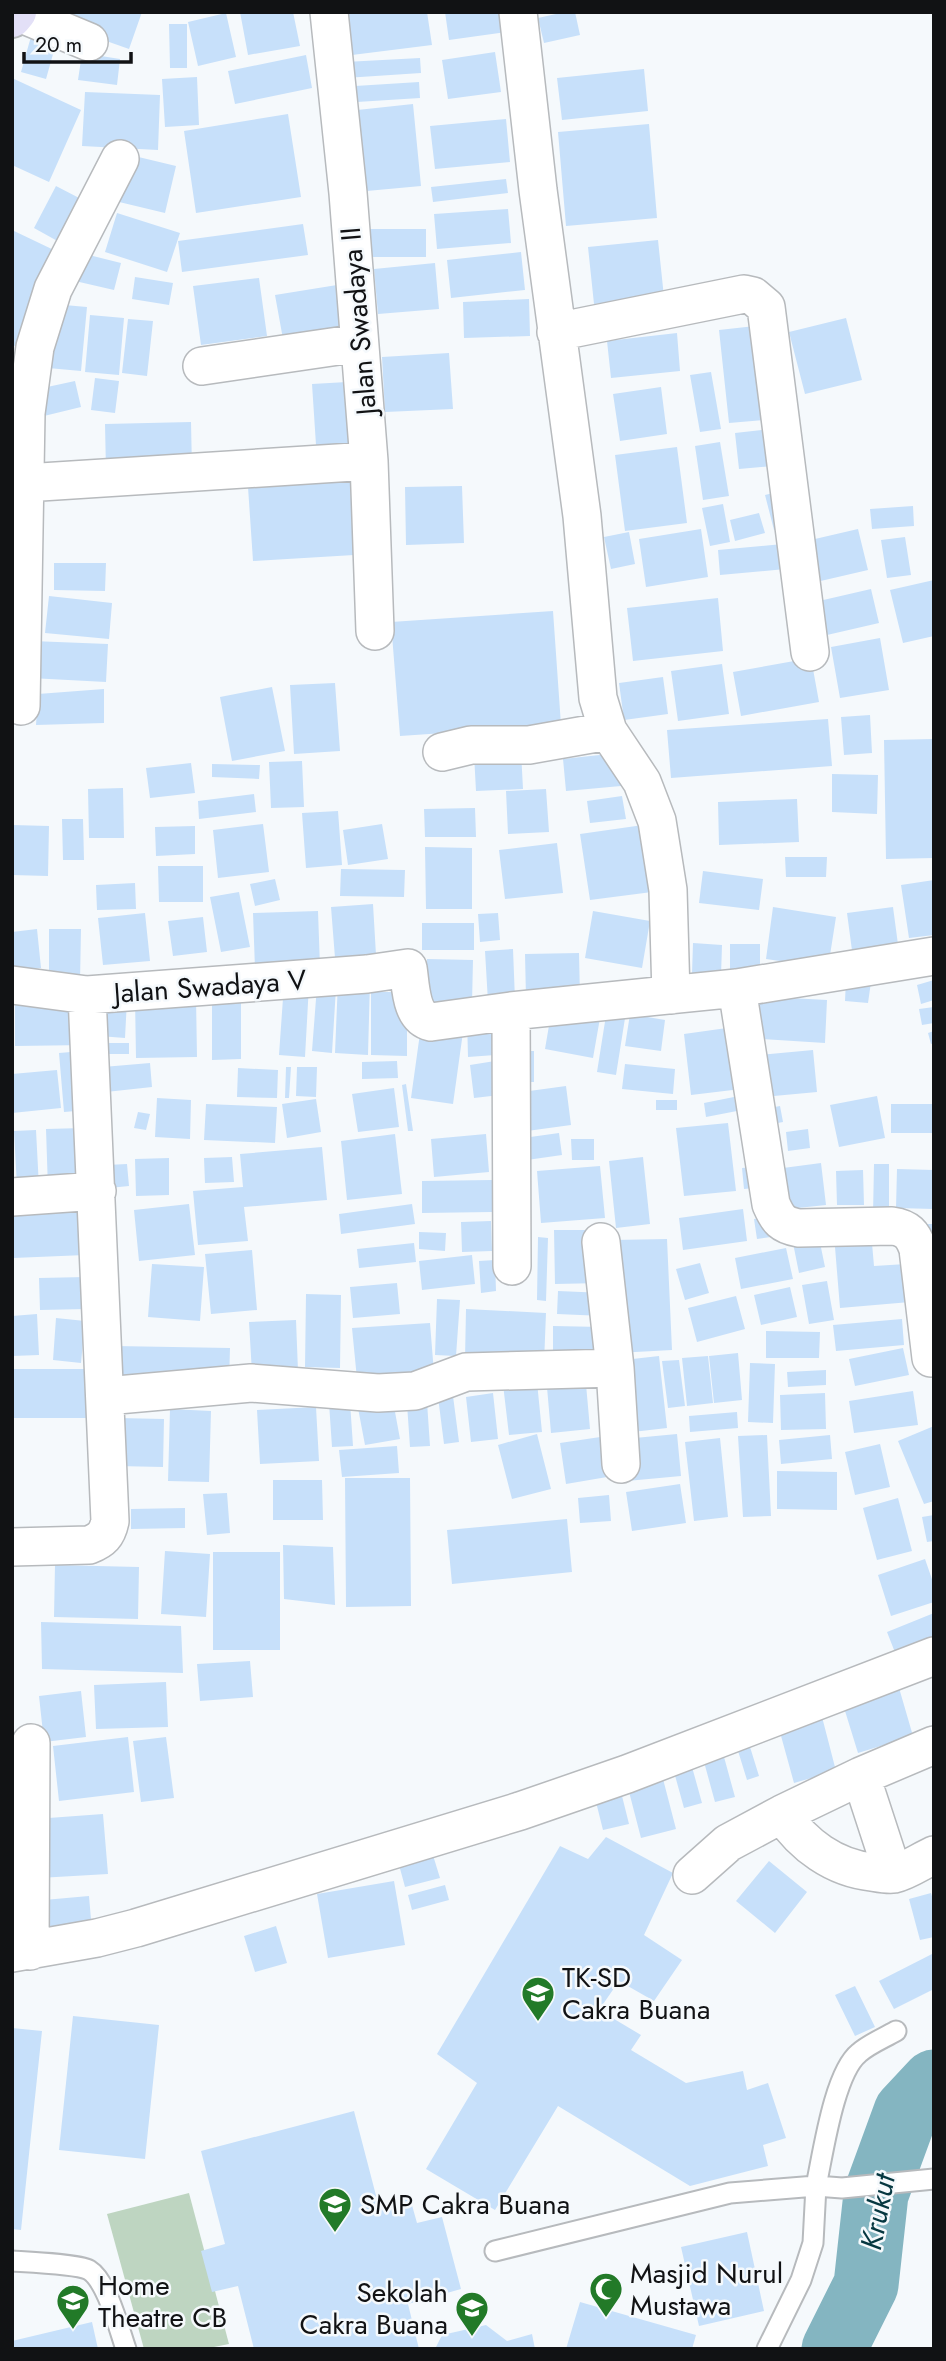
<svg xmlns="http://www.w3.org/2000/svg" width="946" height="2361" font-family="Jost,sans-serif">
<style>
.green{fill:#bed5c1}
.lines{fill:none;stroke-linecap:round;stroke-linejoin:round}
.river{stroke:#84b5c1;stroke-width:65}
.building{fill:#c7e0fa}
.lane-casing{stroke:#b7babd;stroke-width:23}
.street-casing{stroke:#b7babd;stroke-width:40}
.secondary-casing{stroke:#b7babd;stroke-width:42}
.lane{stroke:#fff;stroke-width:19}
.street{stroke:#fff;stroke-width:37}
.secondary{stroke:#e3e0f7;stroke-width:38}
.labels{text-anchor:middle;stroke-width:5;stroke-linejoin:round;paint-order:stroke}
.street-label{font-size:28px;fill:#111214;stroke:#f5f9fc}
.poi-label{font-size:28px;fill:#111214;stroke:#f5f9fc;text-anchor:start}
.water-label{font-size:30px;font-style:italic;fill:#053740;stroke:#f5f9fc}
</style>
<rect width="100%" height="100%" fill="#f5f9fc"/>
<path class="green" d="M189 2193 229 2344 204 2349H144L107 2214Z"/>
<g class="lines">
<path class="river" d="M834 2349 866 2285 876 2194 906 2112 934 2082"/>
</g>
<path class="building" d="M66 12H142L129 49 61 25Z
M240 12H293L300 46 248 55Z
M339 12H427L432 45 344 56Z
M445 12H511L513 31 449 40Z
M565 12H575L580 35 544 43 538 18Z
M226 13 236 57 198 66 188 22Z
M169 24H187V68H170Z
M32 33 57 40 46 79 21 72Z
M495 52 501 92 448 99 442 60Z
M82 53 120 59 117 85 78 80Z
M306 55 312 88 235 104 228 71Z
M420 58 421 73 345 78V62Z
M644 69 648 111 562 120 557 78Z
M197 77 199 125 165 127 162 79Z
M12 78 81 110 49 182 12 165Z
M419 82 420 98 341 103 339 87Z
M85 92 160 95 158 150 82 146Z
M413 104 421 186 356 192 348 111Z
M288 114 301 197 196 213 184 131Z
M506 119 510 162 435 169 430 126Z
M649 124 657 218 566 226 558 132Z
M126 154 176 166 165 213 115 201Z
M506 179 508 193 433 202 431 187Z
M56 186 83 200 61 243 34 228Z
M508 209 511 243 437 249 434 214Z
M117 213 180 233 167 272 105 252Z
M303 224 308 255 182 272 178 241Z
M368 229H426V257H367Z
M12 230 58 252 15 346 12 345Z
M658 240 664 297 594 304 588 247Z
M521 252 525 290 451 298 447 260Z
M81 253 121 263 114 290 75 281Z
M435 263 439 309 378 314 374 269Z
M135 277 173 283 169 305 132 299Z
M259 278 267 336 201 345 193 286Z
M337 285 344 329 283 339 275 295Z
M529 299 530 336 464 338 463 302Z
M53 304 87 307 81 371 48 368Z
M90 315 124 318 119 375 85 372Z
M846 318 862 380 805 394 789 332Z
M128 319 153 321 147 376 122 373Z
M765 325 775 419 729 423 719 330Z
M677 333 680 371 611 378 607 341Z
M449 353 453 409 385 412 382 357Z
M711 372 721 429 700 432 690 375Z
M95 378 119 381 115 413 91 410Z
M75 381 81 407 44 416 38 389Z
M347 382 350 443 316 445 312 384Z
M661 387 667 434 620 441 613 394Z
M191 422 192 469 106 471 105 424Z
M780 428 783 465 739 469 735 433Z
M720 442 729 496 703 500 695 446Z
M677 447 687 523 625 531 615 455Z
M350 481 354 555 253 561 248 487Z
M462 486 464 543 406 545 405 487Z
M785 490 794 525 774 530 765 495Z
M723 504 730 542 710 546 702 508Z
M913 506 914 526 872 529 870 509Z
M759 513 765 533 735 541 730 520Z
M701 529 708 577 646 587 639 539Z
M858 529 868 570 812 583 802 542Z
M629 532 635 564 611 569 604 537Z
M905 537 911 575 887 578 881 540Z
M793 543 796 568 720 575 718 550Z
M54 563H106L105 591 54 590Z
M934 580V636L903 643 890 590Z
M871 589 879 623 827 635 819 601Z
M49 596 112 603 109 639 45 633Z
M718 598 723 651 633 661 627 608Z
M553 611 561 725 400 736 391 622Z
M880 638 889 690 840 698 831 647Z
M32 641 108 644 106 682 30 678Z
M811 658 819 702 741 716 733 672Z
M722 664 729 714 678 721 671 671Z
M663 677 668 714 624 720 619 683Z
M335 683 340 751 294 754 290 685Z
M272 687 285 751 232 761 220 697Z
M104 689V723L36 725 38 694Z
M870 715 872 753 844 755 841 717Z
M828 719 832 766 671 778 667 730Z
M934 739V858L886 859 884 740Z
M521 751 523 789 476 791 474 754Z
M618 753 621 786 566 791 563 759Z
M302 761 304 807 271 808 269 762Z
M191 763 195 793 150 798 146 768Z
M212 764 260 765 259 779 212 777Z
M832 774 878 775 877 814 832 812Z
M123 788 124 838H89L88 789Z
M546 789 549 832 508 834 506 791Z
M254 794 256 812 199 819 198 801Z
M622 796 626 819 590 823 587 801Z
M797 799 799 842 719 845 718 802Z
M475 808 476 837H425L424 809Z
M338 811 342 865 306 868 302 813Z
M62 819H83L84 860H63Z
M263 824 269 872 218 878 213 830Z
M382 824 388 859 348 865 343 830Z
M12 825 49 826 48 876 12 875Z
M643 825 652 892 590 900 580 834Z
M195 826V854L156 856 155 827Z
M557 843 563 893 505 899 499 850Z
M425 847 472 848V909H426Z
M785 857H827L826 877H786Z
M158 866H203V902H159Z
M341 869 405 870 404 897 340 896Z
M703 871 763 879 759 910 699 903Z
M275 879 280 900 255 906 250 884Z
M934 880V935L909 938 901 885Z
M135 883 136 909 97 910 96 885Z
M239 892 250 947 221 952 210 897Z
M373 904 376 955 335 958 331 907Z
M773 907 836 917 828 968 766 959Z
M893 907 899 952 853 958 847 913Z
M318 911 320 967 255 969 253 913Z
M593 911 650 921 642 968 585 958Z
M145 913 150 961 103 965 98 918Z
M498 913 500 940 480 942 478 914Z
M203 917 207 952 173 956 168 921Z
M422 923H474V950H422Z
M37 929 41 968 12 971V932Z
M49 929H81L80 982 49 981Z
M693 943 722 945 721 976 692 974Z
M730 944H760V976H730Z
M513 949 515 1000 488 1002 485 951Z
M579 953 580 997 526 998 525 954Z
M427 959 473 960 472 1003H426Z
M846 980 871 982 868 1003 845 1001Z
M934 980V1000L921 1004 917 985Z
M338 981 370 982 368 1055 335 1053Z
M284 984 309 985 305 1057 279 1055Z
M317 986 336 988 332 1053 312 1051Z
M371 992H407V1056L371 1055Z
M212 994H241V1059L212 1060Z
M87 995V1045L15 1046V996Z
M751 996 827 1000 825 1043 748 1038Z
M196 997 197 1057 136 1058 135 998Z
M101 999 127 1000 125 1038 99 1036Z
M934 1007V1023L922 1025 919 1009Z
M552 1008 600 1018 593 1058 545 1049Z
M607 1009 626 1012 616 1075 597 1072Z
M630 1014 665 1020 661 1051 625 1046Z
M494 1017 495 1055 468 1057 467 1018Z
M421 1026 463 1032 453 1104 411 1098Z
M734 1027 741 1089 691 1095 684 1034Z
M934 1031V1043L931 1044 928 1033Z
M101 1043H129V1054H101Z
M813 1050 817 1092 763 1097 759 1055Z
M83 1051 88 1110 64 1112 59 1053Z
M517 1051H534V1082H518Z
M397 1061 398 1078 362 1079V1062Z
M495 1061 500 1095 474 1098 470 1065Z
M150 1063 152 1087 106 1092 103 1067Z
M625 1064 675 1069 673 1094 622 1089Z
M286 1067H291L289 1098H285Z
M297 1067H317L316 1097 296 1096Z
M238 1068 278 1070 277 1098 237 1097Z
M57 1070 61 1108 12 1113V1074Z
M406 1084 413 1131H408L402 1085Z
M566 1086 571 1125 527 1131 522 1092Z
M394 1088 399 1127 358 1132 352 1094Z
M877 1096 885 1138 839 1147 830 1105Z
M734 1097 737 1111 706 1117 704 1103Z
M157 1098 191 1100 190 1139 155 1137Z
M316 1099 321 1132 287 1138 282 1104Z
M656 1100H677V1110H656Z
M206 1104 277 1107 275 1143 204 1140Z
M891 1104H933V1133H891Z
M780 1106 783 1122 767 1125 764 1109Z
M138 1112 150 1114 146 1130 134 1128Z
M728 1123 736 1191 684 1196 676 1128Z
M83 1128 85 1188 48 1189 46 1129Z
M808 1129 810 1148 788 1151 786 1132Z
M36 1130 39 1187H17L14 1131Z
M559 1133 562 1155 520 1161 516 1139Z
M395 1134 402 1194 347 1200 341 1141Z
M486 1134 489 1172 434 1177 431 1139Z
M571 1139H594V1160H572Z
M322 1147 327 1200 244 1207 248 1241 198 1245 193 1191 243 1187 240 1154Z
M232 1157 234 1182 205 1183 204 1158Z
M643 1157 650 1224 616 1228 609 1161Z
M169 1158V1195L136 1196 135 1159Z
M821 1163 826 1205 788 1209 783 1168Z
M127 1164 129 1186 109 1188 107 1165Z
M874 1164H889V1215H873Z
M600 1166 605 1218 541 1223 537 1171Z
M763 1166 765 1187 744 1189 742 1168Z
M897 1169 934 1170V1209L896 1208Z
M863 1170 864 1205H837L836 1171Z
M492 1180V1212L422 1213V1181Z
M83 1199 85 1255 13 1258 12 1202Z
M189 1204 195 1255 139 1261 134 1210Z
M412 1204 415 1224 341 1234 339 1214Z
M743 1209 747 1241 683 1250 679 1218Z
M768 1217 771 1237 757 1239 754 1219Z
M491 1221 492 1251 462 1252 461 1222Z
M924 1224H934V1262Z
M554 1230H601L602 1283 555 1284Z
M419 1232 446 1233 445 1251 419 1249Z
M871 1232 874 1266 906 1264 910 1302 840 1308 834 1235Z
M818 1233 825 1267 799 1273 792 1238Z
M538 1237 548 1238 546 1301 537 1300Z
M667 1239 672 1350 617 1353 613 1240Z
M414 1243 416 1262 359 1268 357 1249Z
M786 1248 793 1279 741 1289 735 1258Z
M252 1250 257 1310 211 1314 205 1254Z
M472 1255 475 1284 422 1290 419 1261Z
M495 1260 496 1291 481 1293 479 1261Z
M700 1263 709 1293 685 1300 676 1269Z
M152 1264 204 1267 200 1321 148 1317Z
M86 1277 87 1309 40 1310 39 1278Z
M827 1281 834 1320 809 1324 802 1285Z
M397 1283 400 1314 353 1318 350 1287Z
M790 1287 797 1317 761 1325 754 1295Z
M558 1291 604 1293 603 1316 557 1314Z
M306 1294 341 1295 340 1368 305 1367Z
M736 1296 745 1329 697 1342 688 1308Z
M437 1299 460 1300 456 1356 435 1355Z
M466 1309 546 1313 544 1363 465 1359Z
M37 1314 39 1355 12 1356V1316Z
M56 1318 85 1321 81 1363 53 1360Z
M902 1319 904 1345 836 1351 833 1325Z
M296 1320 298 1371 252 1373 249 1322Z
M430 1323 434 1373 357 1379 352 1328Z
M553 1326 602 1327V1362L553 1361Z
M766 1331 820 1332 819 1358H766Z
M115 1346 230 1348 229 1382 115 1380Z
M903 1348 909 1375 855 1386 849 1359Z
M738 1353 742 1400 714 1403 709 1356Z
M659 1356 667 1428 624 1433 615 1361Z
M708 1356 713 1403 687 1406 682 1358Z
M679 1360 685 1406 668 1408 662 1361Z
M750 1363 775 1364 773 1423 748 1422Z
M12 1369H88V1418H12Z
M826 1370V1385L788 1387 787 1372Z
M536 1372 542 1432 509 1435 502 1376Z
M585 1373 590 1429 551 1433 546 1376Z
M913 1391 918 1425 854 1433 849 1401Z
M493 1393 498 1439 471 1442 466 1397Z
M825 1393 826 1429 781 1430 780 1395Z
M453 1396 459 1442 444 1444 438 1397Z
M393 1401 400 1439 365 1445 358 1408Z
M350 1402 353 1446 332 1447 329 1403Z
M427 1402 430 1446 410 1447 407 1404Z
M316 1407 319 1461 260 1464 257 1410Z
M170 1409 211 1411 209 1482 168 1481Z
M737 1412 738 1428 690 1432 689 1416Z
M118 1418 164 1419 163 1467 117 1466Z
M934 1426V1501L924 1504 898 1441Z
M537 1434 551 1489 512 1499 498 1445Z
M677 1434 681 1476 627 1481 624 1439Z
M767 1435 771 1516 743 1517 738 1436Z
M830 1435 832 1459 781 1464 779 1440Z
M607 1436 613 1476 566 1484 560 1443Z
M720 1438 728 1517 694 1521 685 1442Z
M880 1444 890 1487 855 1495 845 1452Z
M397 1446 399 1473 342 1477 339 1450Z
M777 1471 837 1472V1510L777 1509Z
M345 1478H410L411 1606 346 1607Z
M273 1480H322L323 1520H273Z
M680 1484 686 1523 632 1531 626 1492Z
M227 1493 230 1533 207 1535 203 1494Z
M609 1495 611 1521 580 1523 578 1498Z
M898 1498 912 1551 877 1560 863 1508Z
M185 1508V1528L131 1529V1509Z
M934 1515V1541L927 1542 922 1517Z
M567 1519 572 1572 452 1584 447 1530Z
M283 1545 333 1547 335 1605 284 1599Z
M165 1551 210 1554 206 1617 161 1614Z
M213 1552H280V1650H213Z
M925 1559 934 1585V1602L891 1616 878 1575Z
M55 1565 139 1567 138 1619 54 1617Z
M934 1613V1640L896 1655 887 1632Z
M41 1622 181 1626 183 1673 42 1669Z
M250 1661 253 1697 200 1701 197 1664Z
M897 1681 913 1736 858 1753 841 1698Z
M166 1682 168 1727 96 1729 94 1685Z
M81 1691 86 1737 44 1742 39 1696Z
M821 1713 836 1771 794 1783 778 1725Z
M746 1734 759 1776 747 1780 734 1738Z
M128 1737 134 1792 59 1801 53 1746Z
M166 1737 174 1798 141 1802 133 1741Z
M721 1746 735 1797 715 1802 701 1751Z
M689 1756 702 1803 684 1808 671 1761Z
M662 1775 676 1829 641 1838 627 1784Z
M618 1780 629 1824 603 1830 592 1786Z
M103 1814 108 1874 39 1878 35 1819Z
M606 1837 673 1873 644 1935 682 1960 654 2001 619 1981 599 2010 641 2035 631 2050 686 2083 743 2071 747 2090 768 2083 786 2138 763 2145 768 2166 690 2186 558 2106 495 2210 426 2169 477 2083 437 2054 560 1846 588 1859Z
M432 1852 440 1878 405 1887 398 1861Z
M769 1861 807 1892 775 1933 736 1901Z
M394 1881 405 1945 328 1958 317 1894Z
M445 1885 449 1900 412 1910 408 1895Z
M931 1893 934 1903V1937L920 1940 909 1899Z
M89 1896 92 1931 48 1935 44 1900Z
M276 1926 287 1963 255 1972 244 1936Z
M934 1953V1989L894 2009 879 1981Z
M855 1986 875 2027 855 2036 835 1995Z
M73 2016 159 2025 145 2159 59 2150Z
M12 2028 42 2031 21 2230 12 2229Z
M354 2111 379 2207 410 2198 417 2223 442 2217 461 2289 408 2304 419 2349H254L238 2286 212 2292 201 2251 225 2244 201 2151Z
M747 2232 764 2311 699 2326 681 2247Z
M580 2302 696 2335 692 2349H566Z
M92 2322 98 2349H12V2341Z
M486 2325 507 2341 532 2334 535 2349H435L442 2335Z"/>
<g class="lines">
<defs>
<path id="lane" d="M495 2251 730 2193 816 2186C823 2154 834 2073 859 2053 869 2044 884 2038 896 2031
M12 2261C27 2262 78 2264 89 2270 107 2281 119 2329 126 2349
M767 2349 801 2280 813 2243 816 2186 842 2188 934 2179"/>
<path id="street" d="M17 12 89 42
M329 12 348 193 369 461 375 631
M518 12 538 190 582 516 598 698 608 731 642 782 657 821 668 890 671 995
M556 332 744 294 753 296 766 307 810 652
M202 366 359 343
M25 483 369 461
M21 706 26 413 35 347 53 289 120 159
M442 752 471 745H529L608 731
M12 985 87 995 367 974 408 968C411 986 410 1017 431 1022L511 1011 737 988 934 956
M737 988 771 1204C778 1220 782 1225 799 1228L892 1226C907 1228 913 1234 918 1249L931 1358
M511 1011 512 1266
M12 1197 97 1191
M601 1242 615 1368 621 1464
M106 1396 251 1383 378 1393 415 1391 466 1372 615 1368
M12 1547 89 1545C102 1540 107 1535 110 1521L87 995
M861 1776 893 1874
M782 1814 861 1776 934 1745
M692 1875 728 1843 782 1814C803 1845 834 1868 872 1872 878 1873 887 1875 894 1874 907 1871 921 1861 934 1855
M30 1951 31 1743
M12 1953 97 1938 136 1928 520 1811 627 1774 934 1656"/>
<path id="secondary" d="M12 18 17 12"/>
</defs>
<use href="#lane" class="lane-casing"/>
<use href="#street" class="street-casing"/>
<use href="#secondary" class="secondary-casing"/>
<use href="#lane" class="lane"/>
<use href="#street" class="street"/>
<use href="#secondary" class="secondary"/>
</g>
<defs>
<symbol id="school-pin" viewBox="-11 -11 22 30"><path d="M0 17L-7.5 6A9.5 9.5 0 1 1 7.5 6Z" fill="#227a28" stroke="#f5f9fc"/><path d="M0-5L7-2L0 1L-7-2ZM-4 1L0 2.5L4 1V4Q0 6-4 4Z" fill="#fff"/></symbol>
<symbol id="mosque-pin" viewBox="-11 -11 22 30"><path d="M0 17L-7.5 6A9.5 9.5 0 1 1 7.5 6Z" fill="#227a28" stroke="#f5f9fc"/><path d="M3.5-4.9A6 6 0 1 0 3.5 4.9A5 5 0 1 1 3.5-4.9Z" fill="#fff"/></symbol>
</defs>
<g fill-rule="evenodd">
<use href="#school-pin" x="519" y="1974" width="38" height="52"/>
<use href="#school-pin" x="316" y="2185" width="38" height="52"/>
<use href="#mosque-pin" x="587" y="2270" width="38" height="52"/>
<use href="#school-pin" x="54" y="2282" width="38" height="52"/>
<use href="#school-pin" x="453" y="2289" width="38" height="52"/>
</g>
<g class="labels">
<g class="street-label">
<text transform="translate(358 321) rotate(-95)" y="10">Jalan Swadaya II</text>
<text transform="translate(210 986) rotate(-4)" y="10">Jalan Swadaya V</text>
</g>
<g class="poi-label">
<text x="562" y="1987">TK-SD<tspan x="562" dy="32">Cakra Buana</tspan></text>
<text x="360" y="2214">SMP Cakra Buana</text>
<text x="630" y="2283">Masjid Nurul<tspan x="630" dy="32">Mustawa</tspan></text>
<text x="98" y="2295">Home<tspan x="98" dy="32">Theatre CB</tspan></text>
<text x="448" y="2302" text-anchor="end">Sekolah<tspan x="448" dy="32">Cakra Buana</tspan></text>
</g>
<g class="water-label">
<text transform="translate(878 2212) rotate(-79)" y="10">Krukut</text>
</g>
</g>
<rect width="946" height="2361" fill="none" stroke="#111214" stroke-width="28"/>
<path d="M24 52v10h107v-10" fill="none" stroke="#111214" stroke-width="3.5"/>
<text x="35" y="52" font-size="21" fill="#111214" stroke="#f5f9fc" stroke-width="5" paint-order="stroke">20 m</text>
</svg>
